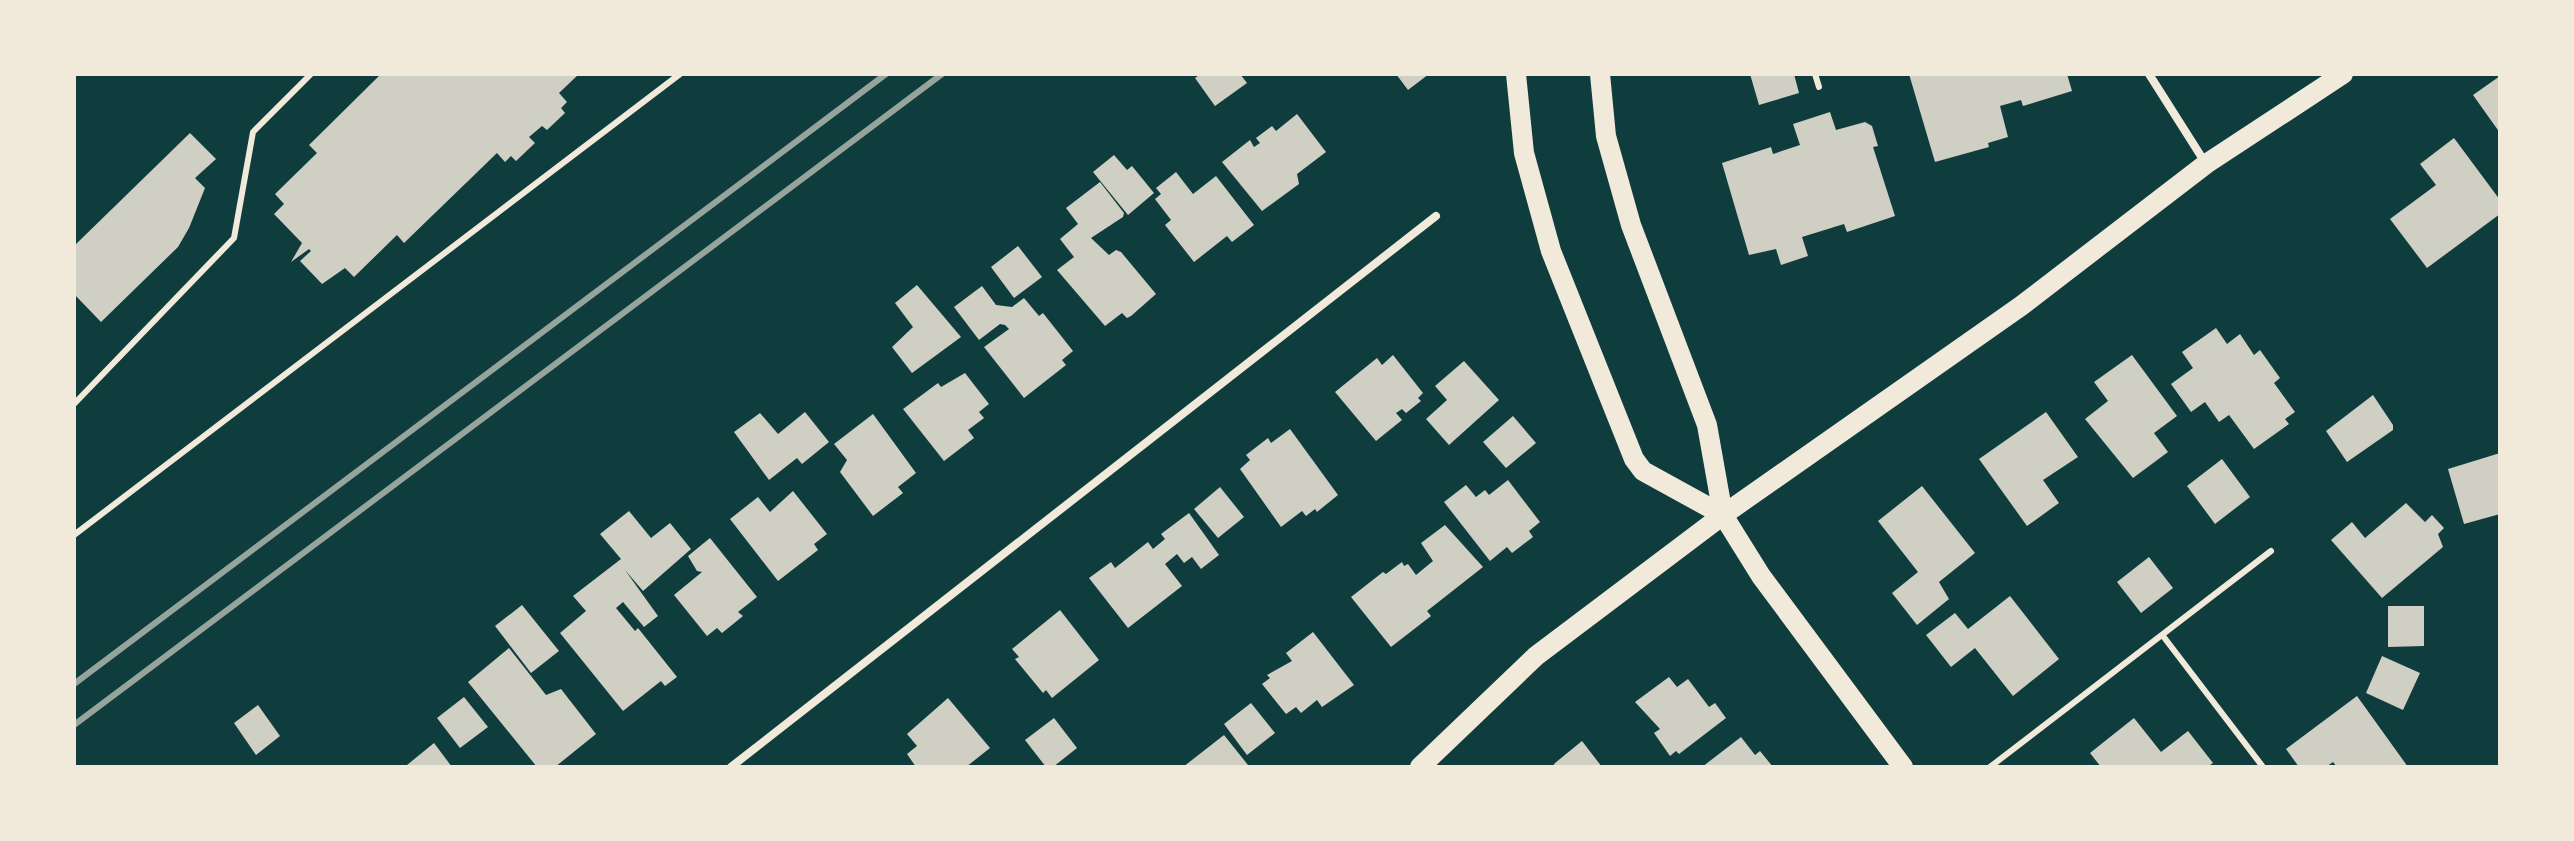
<svg xmlns="http://www.w3.org/2000/svg" width="2574" height="841" font-family="Poppins,sans-serif">
<style>
.building{fill:#cfcfc3}
.lines{fill:none;stroke-linecap:round;stroke-linejoin:round}
.service{stroke:#f1e9da;stroke-width:6}
.minor{stroke:#f1e9da;stroke-width:8}
.primary{stroke:#f1e9da;stroke-width:20}
.rail{stroke:#97a49c;stroke-width:6}
</style>
<rect width="100%" height="100%" fill="#0f3d3e"/>
<path class="building" d="M381 74H579L559 93 567 102 561 108 565 113 547 130 542 126 529 137 535 143 516 161 511 156 505 162 497 153 404 243 397 235 354 277 345 268 322 284 300 261 311 251 309 249 291 262 302 243 274 214 284 204 275 194 317 153 309 145Z
M1201 74H1240L1247 83 1215 106 1195 78Z
M1396 74H1429L1408 90Z
M1750 74H1794L1799 93 1759 105Z
M1909 74H2067L2072 91 2023 106 2021 100 2000 106 2008 137 1988 143 1989 147 1935 162Z
M2500 76V133L2473 95Z
M1830 112 1836 130 1865 122 1872 126 1878 146 1873 147 1895 216 1847 232 1844 224 1802 237 1808 256 1781 265 1776 249 1749 255 1722 163 1771 147 1773 154 1800 145 1793 124Z
M1297 114 1326 152 1297 174 1299 184 1262 211 1222 162 1250 140 1254 147 1260 143 1256 138 1272 126 1276 131Z
M190 133 216 159 195 178 205 188 189 228 178 247 101 322 74 294V246Z
M2454 138 2500 200V214L2427 268 2390 219 2436 185 2420 164Z
M1114 155 1127 170 1132 166 1154 193 1128 215 1093 172Z
M1176 172 1193 194 1216 176 1254 225 1232 242 1227 236 1194 262 1165 225 1171 220 1155 199 1161 194 1156 188Z
M1100 182 1124 213 1123 217 1091 238 1109 255 1116 250 1121 252 1156 294 1131 316 1127 318 1122 313 1105 326 1057 270 1074 257 1060 239 1078 224 1066 208Z
M1018 246 1042 277 1014 298 991 267Z
M917 285 961 337 912 373 892 347 913 327 895 303Z
M982 286 996 305 1012 307 1024 298 1039 316 1043 313 1073 351 1062 360 1066 365 1024 398 984 347 1009 329 1005 325 1000 324 979 340 954 307Z
M2216 328 2227 344 2240 334 2254 355 2260 350 2280 378 2274 383 2295 412 2285 419 2289 424 2254 449 2229 415 2219 422 2205 402 2191 412 2171 384 2193 368 2182 352Z
M1393 355 1423 393 1418 398 1421 401 1406 413 1402 409 1396 413 1402 420 1376 441 1335 392 1377 358 1382 365Z
M2132 355 2177 416 2154 433 2168 452 2133 478 2085 419 2108 401 2094 382Z
M1464 361 1499 400 1449 445 1426 419 1447 400 1435 386Z
M965 373 989 404 979 412 984 418 968 430 974 438 944 461 903 409 938 383 941 387Z
M2373 395 2393 425V430L2347 462 2326 431Z
M805 412 829 442 802 464 797 458 769 480 734 432 760 413 778 434Z
M2046 412 2078 457 2043 480 2059 503 2027 526 1979 459Z
M873 414 916 473 898 487 903 493 873 516 840 472 847 460 834 444Z
M1513 416 1536 443 1506 468 1483 442Z
M1290 429 1338 495 1317 512 1315 509 1306 516 1302 511 1281 527 1240 469 1250 460 1246 455 1268 438 1271 443Z
M2500 453V514L2464 524 2448 469Z
M2222 459 2250 497 2215 524 2187 486Z
M1508 480 1540 522 1529 531 1533 537 1512 553 1507 547 1490 561 1444 502 1466 485 1476 497 1485 490 1489 495Z
M1922 486 1975 553 1939 582 1949 599 1917 625 1892 593 1918 572 1878 521Z
M1220 487 1244 517 1218 538 1194 509Z
M793 491 827 534 814 544 818 550 778 581 730 519 758 497 770 512Z
M2406 503 2425 522 2432 515 2444 528 2438 534 2443 547 2382 598 2331 540 2352 522 2365 538Z
M629 511 651 538 670 523 691 549 643 591 625 570 658 616 644 627 623 602 616 608 635 631 638 628 677 677 665 686 661 681 623 711 560 633 586 611 573 596 621 559 600 534Z
M1189 513 1219 555 1201 569 1192 557 1184 563 1177 554 1165 564 1182 586 1128 628 1089 578 1111 562 1115 568 1148 542 1153 549 1165 539 1161 534Z
M1445 525 1483 567 1427 611 1431 616 1391 647 1351 597 1383 572 1386 574 1402 562 1404 566 1408 564 1416 575 1433 561 1421 543Z
M710 538 757 597 738 612 743 616 722 633 717 628 707 636 674 595 702 572 697 571 688 556Z
M2149 557 2173 588 2141 613 2117 582Z
M2010 596 2059 659 2013 696 1975 648 1951 667 1926 635 1955 613 1968 629Z
M522 605 559 651 531 673 495 626Z
M2388 606H2424V646L2388 647Z
M1060 610 1099 660 1052 698 1046 690 1043 693 1015 659 1019 657 1012 649Z
M1313 632 1354 685 1322 707 1317 700 1301 713 1296 707 1286 714 1262 684 1270 678 1267 675 1292 661 1286 653Z
M509 648 546 695 561 689 596 734 555 767H537L468 682Z
M2382 656 2420 673 2403 710 2366 693Z
M1669 677 1677 687 1688 679 1709 707 1715 703 1726 718 1679 754 1676 751 1670 756 1654 733 1660 729 1635 702Z
M2357 696 2408 767H2337L2333 762 2326 767H2299L2286 749Z
M464 697 488 727 460 748 437 718Z
M948 698 990 748 966 767H916L907 754 917 746 907 734Z
M1251 703 1275 733 1247 755 1224 724Z
M258 705 280 736 256 755 234 723Z
M1054 718 1077 748 1053 767H1046L1025 740Z
M2134 718 2161 752 2188 731 2213 763 2207 767H2101L2090 753Z
M1224 735 1248 765 1246 767H1183Z
M1741 737 1755 755 1760 751 1773 767H1702Z
M1582 741 1602 767H1552L1555 763Z
M434 743 452 767H409L407 765Z"/>
<g class="lines">
<path class="service" d="M1815 74 1819 87
M74 404 234 238 253 132 311 74
M74 535 680 74
M2163 636 2263 767
M1990 767 2271 551"/>
<path class="minor" d="M2149 74 2206 164
M731 767 1436 216"/>
<path class="primary" d="M1516 74 1524 153 1551 251 1634 459 1643 471 1723 515
M1600 74 1606 136 1631 225 1707 425 1723 515 1761 576 1903 767
M1420 767 1536 656 1723 515 2021 306 2206 164 2343 74"/>
<path class="rail" d="M74 684 886 74
M74 725 942 74"/>
</g>
<rect width="2574" height="841" fill="none" stroke="#f1e9da" stroke-width="152"/>
</svg>
